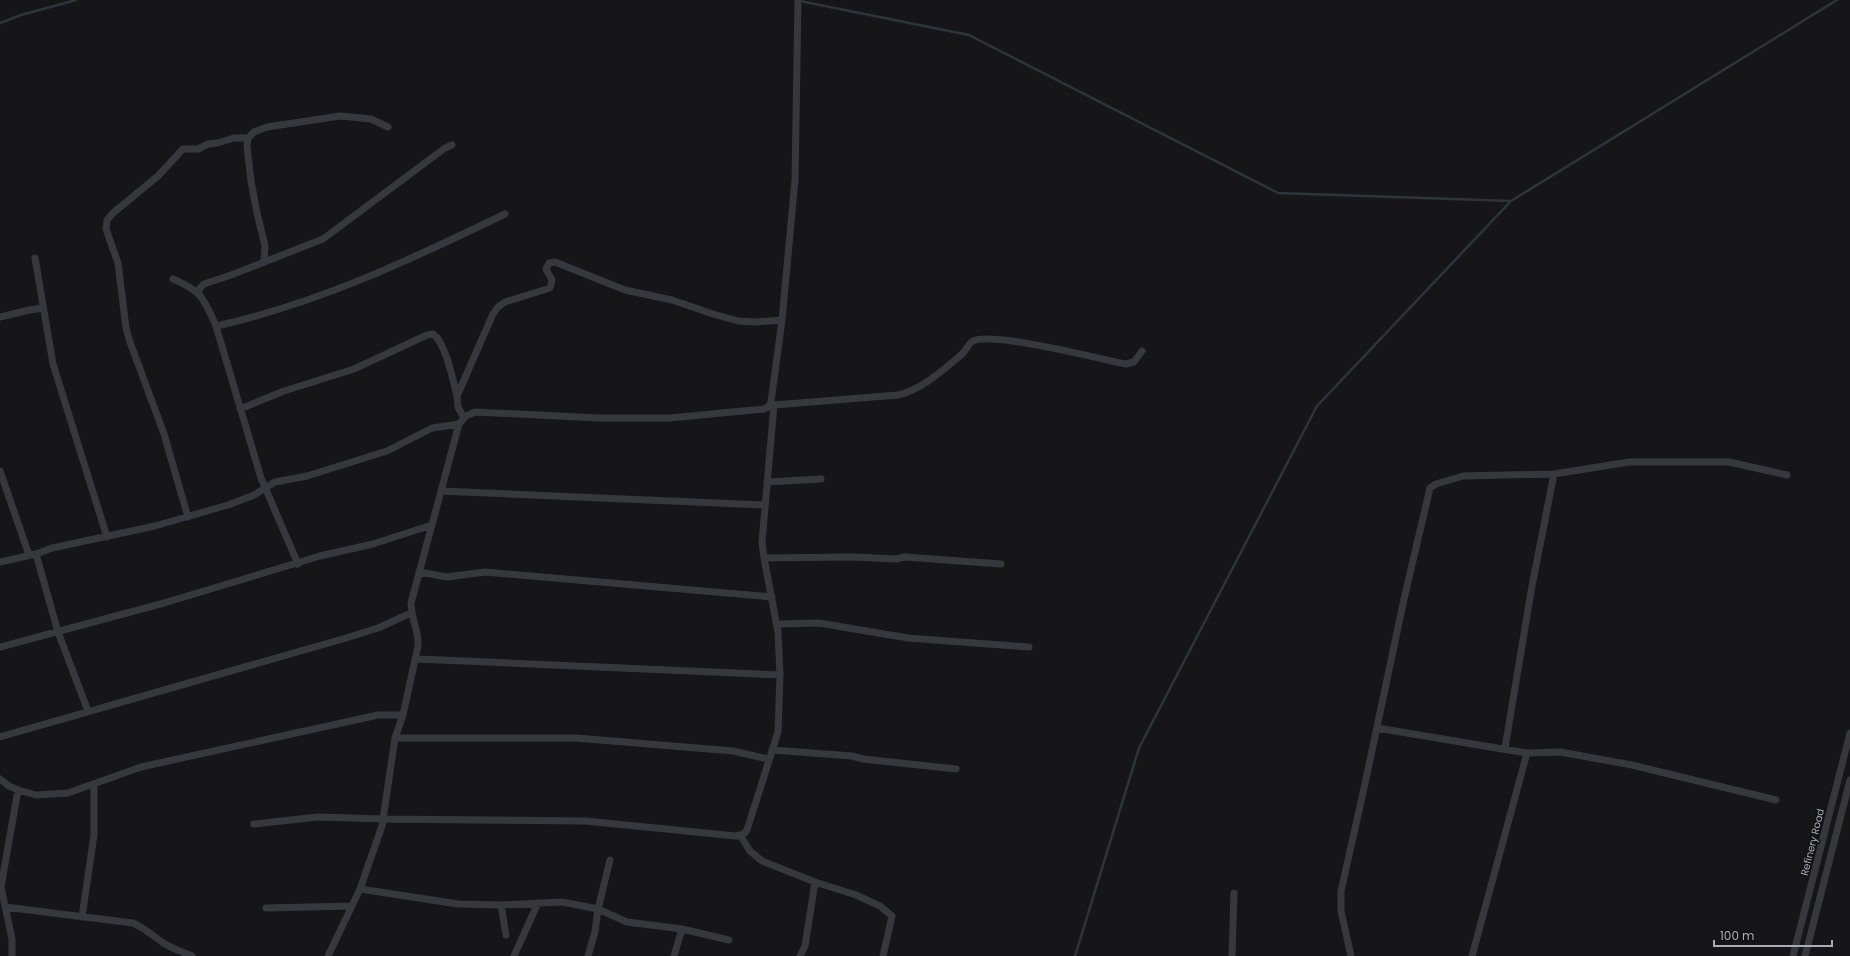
<svg xmlns="http://www.w3.org/2000/svg" width="1850" height="956" font-family="Poppins,sans-serif">
<style>
.lines{fill:none;stroke-linecap:round;stroke-linejoin:round}
.stream{stroke:#2c353c;stroke-width:2.5}
.street{stroke:#37383d;stroke-width:7}
.labels{text-anchor:middle;stroke-width:3;stroke-linejoin:round;paint-order:stroke}
.street-label{font-size:10px;fill:#a8adb8;stroke:#111113}
</style>
<rect width="100%" height="100%" fill="#161618"/>
<g class="lines">
<path class="stream" d="M800 1 969 35 1278 193 1511 201
M0 23 21 15 76 0
M1075 956 1139 748 1317 406 1511 201 1837 0"/>
<path class="street" d="M35 258 53 364 107 537
M264 261 265 246 257 213 251 181 247 146 248 138 254 132 267 127 340 116 371 119 388 127
M173 279C202 291 204 299 216 326L261 478 298 564
M199 293 200 288 204 284 231 275 323 239 445 148 452 145
M0 317 29 310 43 308
M216 326C317 304 412 259 505 214
M774 405 898 395C921 390 943 370 961 355 966 351 968 344 973 341 991 331 1100 359 1126 364L1134 362 1142 351
M240 409 284 391 354 369 427 335 433 334C446 343 453 381 457 396
M464 418 458 407 457 396 493 314 498 307 505 302 550 288 552 280 546 269 549 263 555 262 625 290 672 300 713 314 738 321 755 322 782 320
M0 471 29 555
M767 482 821 479
M441 491 765 505
M188 517 164 434 130 342 126 328 118 263 106 229 107 220 113 213 158 176 183 149H198L208 144 217 143 234 138H248
M36 554 58 632 88 711
M764 558 853 557 896 559 905 557 1001 564
M0 562 36 554 52 548 155 526 228 505 254 495 275 482 307 476 387 451 432 428 459 424
M419 572 447 577 485 572 772 597
M777 624 819 623 908 638 1029 647
M0 647 164 603 320 556 373 544 432 525
M417 659 780 675
M1377 728 1527 753 1560 752 1632 765 1776 800
M0 737 346 638 378 628 411 613
M395 738H576L733 751 768 759
M1505 748 1532 586 1554 474
M772 750 852 756 863 759 956 769
M0 779 9 786 18 790 36 795 68 793 141 767 378 715H403
M254 824 318 817 383 819 585 821 736 836 744 834 747 830 778 732 780 675 778 632 764 558 762 542 774 405 771 402
M740 835 750 851 762 861 815 882 856 895 880 906 892 916 883 956
M360 889 458 904 501 905 562 902 598 909 627 922 682 929 729 940
M501 905 506 935
M5 907 133 923C145 928 154 937 165 944 173 949 183 952 192 956
M266 908 352 906
M82 917 94 835V784
M12 956V939L1 887 18 790
M328 956 360 889 382 826 395 738 403 715 418 646C419 631 411 618 411 603L459 424 466 416 475 412 598 418H670L764 409 768 407 771 402 782 320 795 180 798 0
M514 956 538 903
M588 956 595 932 598 909 610 860
M674 956 682 929
M800 956 805 946 815 882
M1232 956 1234 893
M1351 956 1341 911V891L1363 793 1404 599 1430 488 1436 484 1463 476 1554 474 1629 462H1729L1787 475
M1472 956 1527 753
M1793 956 1850 733
M1805 956 1850 780"/>
</g>
<g class="labels">
<g class="street-label">
<text transform="translate(1812 842) rotate(-76)" y="4">Refinery Road</text>
</g>
</g>
<path d="M1714 940v6h118v-6" fill="none" stroke="#a8adb8" stroke-width="2"/>
<text x="1720" y="940" font-size="12" fill="#a8adb8" stroke="#111113" stroke-width="3" paint-order="stroke">100 m</text>
</svg>
